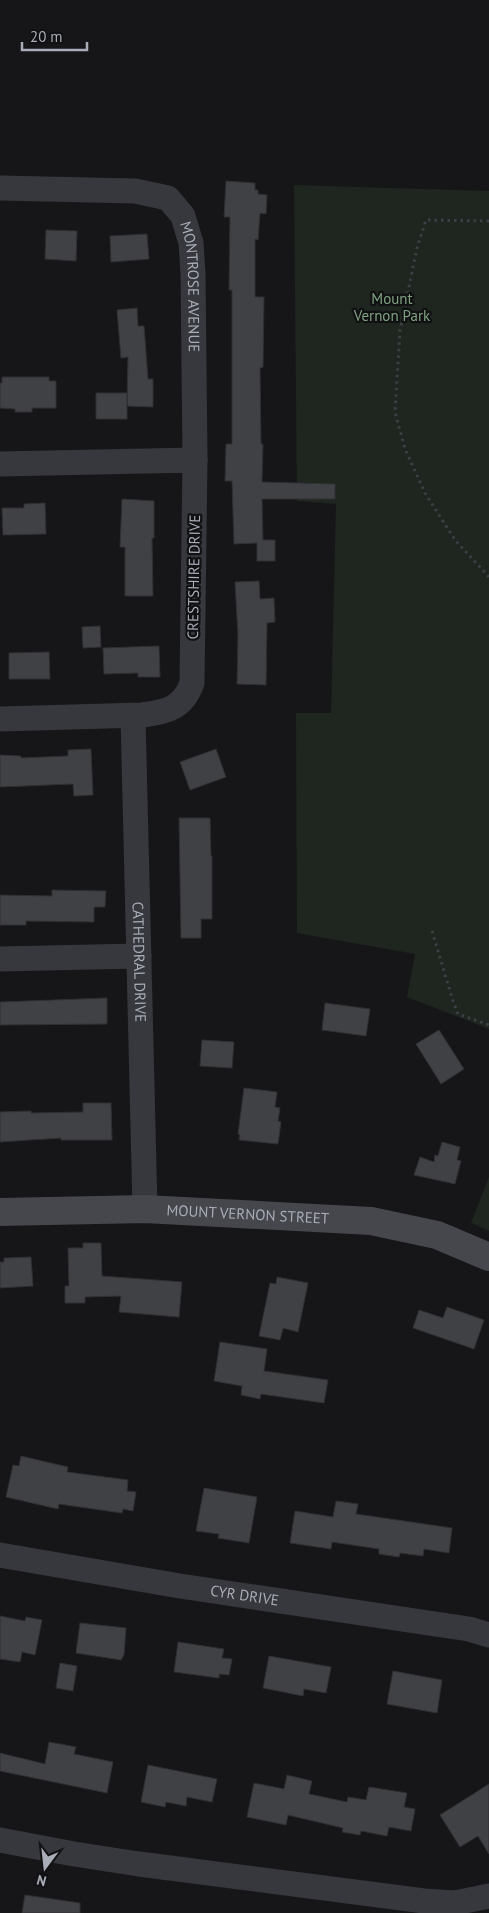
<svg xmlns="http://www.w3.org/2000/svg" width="489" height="1913" font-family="'PT Sans',sans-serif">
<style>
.green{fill:#1e261f}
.building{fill:#404145;stroke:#303034}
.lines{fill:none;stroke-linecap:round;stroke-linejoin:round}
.path{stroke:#3d3f44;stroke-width:3;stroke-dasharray:2.5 4;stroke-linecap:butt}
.street{stroke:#37383d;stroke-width:25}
.secondary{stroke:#45474d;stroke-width:28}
.labels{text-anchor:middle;stroke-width:4.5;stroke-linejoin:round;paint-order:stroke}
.street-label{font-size:15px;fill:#a8adb8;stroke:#111113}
.park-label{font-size:15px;fill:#7fa381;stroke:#111113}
</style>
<rect width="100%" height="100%" fill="#161618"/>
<path class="green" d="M294 185 489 191V1029L407 997 415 954 297 933 296 713H331L336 504 297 501Z
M489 1177V1231L471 1223Z"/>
<path class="building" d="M226 181 255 183V190H258V194L267 195 266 214 260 213 258 240 255 239V297H264L263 367 260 368 261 444H263L262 482 335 484V499H262L263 540H275V561H257V543L234 544 232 481H225L226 444H232V290H229L230 217H224Z
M46 230 77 231 76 261 45 259Z
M147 234 149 259 111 262 110 236Z
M137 308 138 326H144L148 379H153V407L127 406 128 357 121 358 117 310Z
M2 377H49V381H56V408H32V412H15V409L0 408V383H2Z
M96 393H127V419H96Z
M122 499 154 501V538H152L153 596H125V547H120Z
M45 503 46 534 3 535 2 508H24V504Z
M259 581 260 599 274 598 275 622 267 623 266 685 237 684 238 635 235 582Z
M100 626 101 647 83 648 82 627Z
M159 646 160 677H138V673L104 674 103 648Z
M49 652 50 679H9V653Z
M91 749 93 795 74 796 73 784 0 787V755L21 756V758L68 756V750Z
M216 749 226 777 190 790 180 762Z
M179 818H210L211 856H212V919H201V938H181Z
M52 890 106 891 105 907H94V922L26 921V925H0V895L52 896Z
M107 998V1024L0 1025V1002Z
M325 1003 370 1009 366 1036 322 1030Z
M439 1030 464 1069 441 1084 416 1044Z
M202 1040 234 1042 232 1068 200 1066Z
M244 1088 277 1092 275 1107 280 1108 278 1121 281 1122 278 1144 239 1140 240 1135 238 1134Z
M83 1103H111L112 1140H61V1138L0 1142V1112L31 1111V1113L83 1112Z
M442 1142 460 1147 457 1160 461 1161 455 1184 414 1175 420 1157 434 1162 435 1155 438 1156Z
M83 1243H101L102 1276 182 1282 179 1317 119 1312 121 1296 85 1297V1303H65V1286H69L68 1248H83Z
M31 1257 33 1286 0 1288V1262H4V1258Z
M277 1277 308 1283 298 1332 283 1328 280 1340 259 1336 270 1283 276 1284Z
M447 1307 484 1320 474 1349 413 1328 419 1310 443 1318Z
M220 1342 267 1349 264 1371 328 1380 324 1403 261 1394 260 1399 241 1395 242 1386 214 1381Z
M21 1456 68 1467 67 1472 128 1480 127 1491 136 1492 133 1511 123 1509 122 1513 59 1504 58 1509 6 1497 13 1465 19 1466Z
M204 1488 257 1497 249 1543 218 1538 219 1534 196 1531Z
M336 1501 358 1504 356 1514 452 1528 449 1553 424 1549 423 1556 400 1553 399 1557 379 1554V1549L332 1542 331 1549 290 1543 295 1511 333 1517Z
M0 1616 25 1621 26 1617 42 1620 35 1655 22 1652 20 1662 0 1659Z
M80 1623 126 1628 124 1655 121 1660 76 1653Z
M178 1642 224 1649 222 1658 232 1659 229 1675 219 1674V1678L174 1672Z
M269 1656 331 1667 326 1693 304 1689 303 1696 263 1688Z
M60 1663 77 1666 73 1691 56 1688Z
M393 1671 442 1680 437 1713 387 1704Z
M49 1742 76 1747 74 1754 113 1762 107 1793 0 1771V1753L45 1764Z
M148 1765 217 1779 212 1802 187 1797 186 1806 166 1802 165 1807 141 1802Z
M287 1775 312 1781 309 1794 347 1802 348 1797 366 1800 369 1787 407 1793 404 1807 415 1809 411 1831 389 1827 387 1836 361 1831 360 1835 342 1832 343 1828 288 1815 286 1825 247 1817 254 1783 284 1789Z
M489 1784V1854L478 1836 460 1847 440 1815Z
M25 1895 80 1903V1913H22Z"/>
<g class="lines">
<path class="path" d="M489 221 426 220 417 248 400 330 395 412 405 449 425 493 455 540 489 577
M432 931 453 1001 458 1014 489 1025"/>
<g class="street">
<path id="s1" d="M0 188 135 191 168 198 183 216 191 243 193 273 195 460"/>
<path d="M0 464 195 460 192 683C183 708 167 712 142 715L0 719"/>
<path id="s2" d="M133 716 145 1209"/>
<path d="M0 959 139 956"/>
<path id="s3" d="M0 1555 180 1586 469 1629 489 1635"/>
<path d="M0 1840 74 1854 139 1864 424 1901 455 1903 489 1896"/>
</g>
<path class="secondary" id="s4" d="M0 1212 145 1209 371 1221 437 1235 489 1257"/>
</g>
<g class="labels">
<g class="street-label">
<text dy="5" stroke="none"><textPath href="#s1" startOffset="264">MONTROSE AVENUE</textPath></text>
<text transform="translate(194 577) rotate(-89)" y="5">CRESTSHIRE DRIVE</text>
<text dy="5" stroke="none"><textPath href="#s2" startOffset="246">CATHEDRAL DRIVE</textPath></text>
<text dy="5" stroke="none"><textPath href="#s4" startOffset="248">MOUNT VERNON STREET</textPath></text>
<text dy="5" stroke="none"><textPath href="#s3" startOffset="248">CYR DRIVE</textPath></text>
</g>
<g class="park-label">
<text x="392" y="304">Mount<tspan x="392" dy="17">Vernon Park</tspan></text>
</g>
</g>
<g transform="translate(45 1868) rotate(195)" stroke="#111113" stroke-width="4" paint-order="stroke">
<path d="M0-4L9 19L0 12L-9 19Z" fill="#a8adb8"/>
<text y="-8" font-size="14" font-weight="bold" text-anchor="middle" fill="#a8adb8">N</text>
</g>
<path d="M22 42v8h65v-8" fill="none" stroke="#a8adb8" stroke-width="2.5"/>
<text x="30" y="42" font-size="15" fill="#a8adb8" stroke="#111113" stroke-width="4" paint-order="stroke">20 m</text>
</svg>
